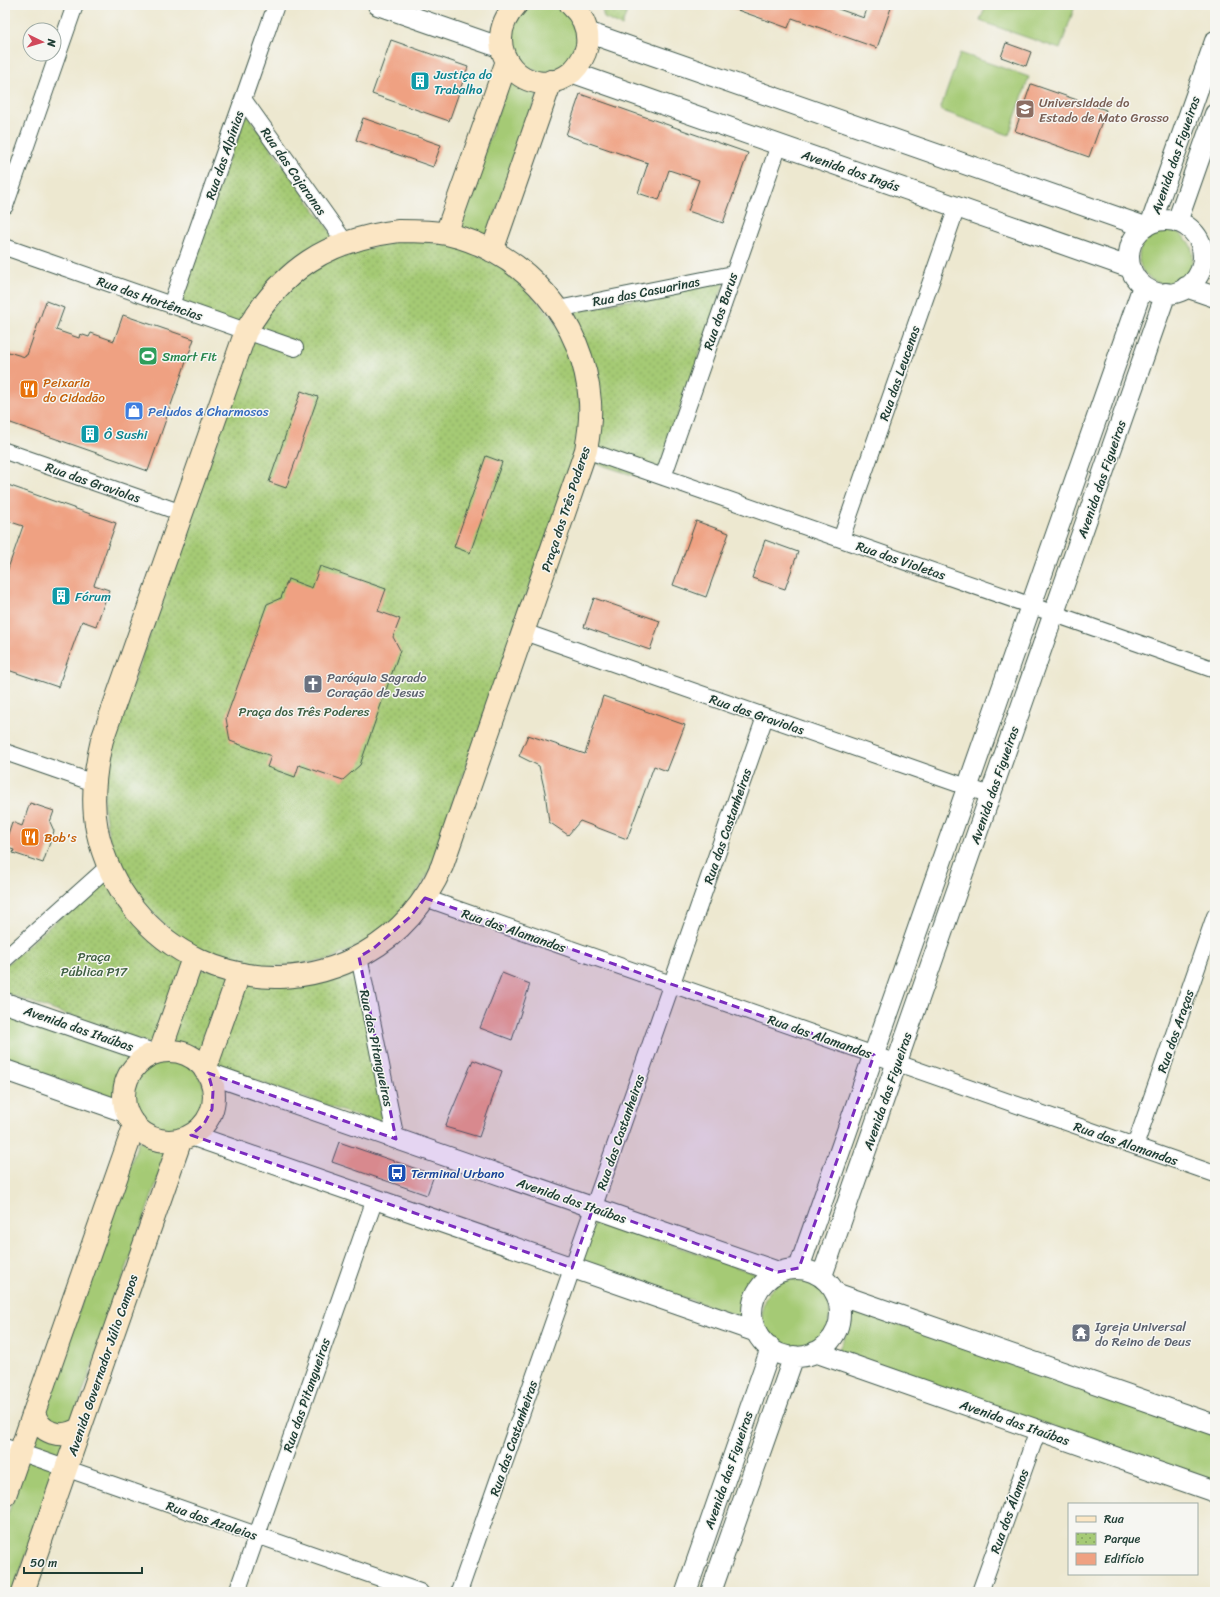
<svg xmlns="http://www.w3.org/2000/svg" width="1220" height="1597" font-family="Sriracha,sans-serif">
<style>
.green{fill:#a5ca75;stroke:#628454}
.park{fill:url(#park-dots);stroke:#628454}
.building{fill:#efa182}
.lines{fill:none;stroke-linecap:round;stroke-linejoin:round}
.minor-casing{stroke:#3e574b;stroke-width:18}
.tertiary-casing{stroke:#3e574b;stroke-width:22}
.secondary-casing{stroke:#3e574b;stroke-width:24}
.minor{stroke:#fff;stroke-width:16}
.tertiary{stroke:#fff;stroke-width:20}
.secondary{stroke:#fbe6c4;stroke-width:22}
.marked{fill:#7b2cbf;fill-opacity:0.2;stroke:#7b2cbf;stroke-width:3;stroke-dasharray:8 5;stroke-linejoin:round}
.labels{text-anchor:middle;stroke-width:3;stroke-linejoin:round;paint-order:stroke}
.culture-label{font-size:13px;fill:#0d838f;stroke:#f6f6f2;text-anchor:start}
.education-label{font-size:13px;fill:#785e54;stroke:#f6f6f2;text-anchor:start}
.street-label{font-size:13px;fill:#1f3d34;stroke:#f6f6f2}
.leisure-label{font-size:13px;fill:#27864d;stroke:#f6f6f2;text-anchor:start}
.food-label{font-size:13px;fill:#c56008;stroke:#f6f6f2;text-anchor:start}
.shop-label{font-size:13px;fill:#366cbe;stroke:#f6f6f2;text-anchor:start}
.worship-label{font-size:13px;fill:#5b616d;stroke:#f6f6f2;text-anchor:start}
.park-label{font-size:13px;fill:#406044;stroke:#f6f6f2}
.transit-label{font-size:13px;fill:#164399;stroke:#f6f6f2;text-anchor:start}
</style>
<defs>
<pattern id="park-dots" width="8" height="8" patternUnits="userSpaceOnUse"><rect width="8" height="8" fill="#a5ca75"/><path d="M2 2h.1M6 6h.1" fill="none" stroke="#86a561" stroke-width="1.8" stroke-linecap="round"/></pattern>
</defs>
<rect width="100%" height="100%" fill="#f6f6f2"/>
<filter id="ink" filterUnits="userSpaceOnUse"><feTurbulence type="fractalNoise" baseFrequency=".025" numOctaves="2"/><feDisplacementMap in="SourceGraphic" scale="8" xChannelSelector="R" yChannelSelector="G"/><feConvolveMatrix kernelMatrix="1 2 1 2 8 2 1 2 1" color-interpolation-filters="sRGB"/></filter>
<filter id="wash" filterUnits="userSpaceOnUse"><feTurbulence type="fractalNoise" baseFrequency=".012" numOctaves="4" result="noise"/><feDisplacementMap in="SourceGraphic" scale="16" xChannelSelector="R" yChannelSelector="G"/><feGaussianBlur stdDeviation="0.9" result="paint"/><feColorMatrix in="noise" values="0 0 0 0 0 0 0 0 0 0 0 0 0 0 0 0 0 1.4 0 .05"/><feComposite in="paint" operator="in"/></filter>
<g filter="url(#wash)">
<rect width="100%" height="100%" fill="#ede8d0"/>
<path class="green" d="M534 5H554L562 8 575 22 579 40 568 65 543 74 519 63 509 39 519 14Z
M986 5H1071L1075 6 1060 49 980 21Z
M960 53 1029 77 1009 135 940 110Z
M510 79 539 91 487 238 458 228Z
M1139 257a27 27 0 1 1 54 0a27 27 0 1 1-54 0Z
M5 1012 132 1057C121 1068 116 1082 116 1099L5 1060Z
M133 1096a36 36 0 1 1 72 0a36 36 0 1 1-72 0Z
M139 1140 154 1148 168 1150 13 1592H5V1522Z
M596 1218 762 1276C750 1288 744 1301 743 1318L580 1261Z
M762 1313a34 34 0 1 1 68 0a34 34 0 1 1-68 0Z
M848 1307 1215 1435V1483L837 1351C847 1337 851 1323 848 1307Z"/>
<path class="park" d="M601 5H629L622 26 604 18Z
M245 111 334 237 235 336 174 315Z
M399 240 445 243 465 249 505 269 552 316 573 358 581 404 578 449 429 873 404 911 369 941 328 960 263 968 218 959 178 938 130 890 111 848 103 804 107 758 249 348 266 315 296 281 334 257Z
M725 281 655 482 592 462 571 312Z
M104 878 198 970 355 969 388 1127 216 1067C192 1044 186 1041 153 1045L5 993V966Z"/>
<g id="blocks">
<path class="building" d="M729 5H827L864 18 868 5H892L877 48 792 18 788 28 729 7Z
M391 40 468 67 449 121 372 94Z
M1006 43 1031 52 1026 66 1001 57Z
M1031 84 1106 110 1089 157 1015 131Z
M580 94 748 153 723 223 688 211 699 180 669 170 659 200 638 193 648 163 566 135Z
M363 118 441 145 433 167 356 140Z
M46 301 64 308 56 330 79 338 80 334 89 337 91 333 114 341 123 315 194 339 148 471 5 421V351L25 357 26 355H27Z
M301 391 318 397 286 488 269 482Z
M486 456 502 462 470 553 454 547Z
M5 484 116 523 94 585 109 590 96 626 82 621 58 687 5 669V577L23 526 5 520Z
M696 521 729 533 706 597 673 585Z
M765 540 798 552 785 589 752 578Z
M320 566 386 589 378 611 400 619 393 637 400 650 360 765 343 780 299 765 295 777 267 767 271 756 230 741 226 718 267 604 281 598 288 579 312 588Z
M594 598 660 621 650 650 584 627Z
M603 696 685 725 667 771 654 766 627 839 580 821 568 835 549 822 545 792 539 766 519 756 528 735 585 754Z
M30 803 54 811 50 822 54 831 43 863 13 853 14 850 5 847V843L12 822 22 826Z
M502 973 530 984 512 1040 480 1028Z
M473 1060 502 1071 479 1137 445 1127Z
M339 1142 434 1175 427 1195 332 1162Z"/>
</g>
</g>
<g filter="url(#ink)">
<use href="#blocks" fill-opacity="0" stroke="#3e574b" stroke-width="1"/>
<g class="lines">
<defs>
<path id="minor" d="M243 99 345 242
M5 206 75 5
M5 247 295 348
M171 305 276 5
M558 309 733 274
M586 450 1215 670
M5 451 182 513
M663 477 779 145
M841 539 957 207
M524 632 990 795
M5 752 94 783
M425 898 1215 1174
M359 957 396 1139
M5 959 109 866
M1135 1146 1215 916
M5 1447 420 1592
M237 1592 375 1199
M459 1592 765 717
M980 1592 1038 1430"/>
<path id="tertiary" d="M378 5 502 48
M587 32 1145 227
M571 72 1131 268
M1129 257a37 37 0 1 1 74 0a37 37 0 1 1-74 0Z
M1177 222 1215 114
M1151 223 1215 41
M1186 287 1215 297
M5 1003 153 1054
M5 1070 128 1113
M208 1073 778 1272
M191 1135 757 1332
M799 1268 1143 286
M752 1313a44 44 0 1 1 88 0a44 44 0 1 1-88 0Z
M822 1276 1166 293
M835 1293 1215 1425
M815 1352 1215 1492
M686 1592 771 1348
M711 1592 794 1356"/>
<path id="secondary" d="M516 5C474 49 529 107 572 72 579 65 585 55 587 46 589 29 583 16 571 5
M399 231C415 231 431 231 447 234 526 252 584 321 590 402 591 418 589 434 586 450L442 866C426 903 399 934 365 953 255 1015 123 951 97 830 91 800 95 769 102 740L246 331C283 269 326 240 399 231Z
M446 234 507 61
M492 251 551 81
M124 1096a45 45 0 1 1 90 0a45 45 0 1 1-90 0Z
M160 1052 193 958
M205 1070 239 974
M34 1412C39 1434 62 1440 80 1428
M5 1495 135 1124
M23 1592 181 1139"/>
</defs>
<use href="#minor" class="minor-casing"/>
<use href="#tertiary" class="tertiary-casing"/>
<use href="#secondary" class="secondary-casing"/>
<use href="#minor" class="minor"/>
<use href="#tertiary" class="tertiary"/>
<use href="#secondary" class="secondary"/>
</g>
</g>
<path class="marked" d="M425 898 874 1055 799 1268 778 1272 593 1208 572 1268 191 1135 204 1124 212 1109 213 1091 208 1073 396 1139 359 957 374 948 410 917Z"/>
<defs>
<symbol id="building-square" viewBox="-11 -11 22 22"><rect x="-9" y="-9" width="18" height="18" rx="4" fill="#0f9aa8" stroke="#f6f6f2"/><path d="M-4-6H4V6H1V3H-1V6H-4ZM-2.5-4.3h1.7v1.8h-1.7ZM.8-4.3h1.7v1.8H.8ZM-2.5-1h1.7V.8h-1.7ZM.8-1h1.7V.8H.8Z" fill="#fff"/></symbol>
<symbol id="university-square" viewBox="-11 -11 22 22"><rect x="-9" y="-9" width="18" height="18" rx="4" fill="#8d6e63" stroke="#f6f6f2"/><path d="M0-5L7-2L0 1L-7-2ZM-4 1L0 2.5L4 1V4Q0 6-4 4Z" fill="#fff"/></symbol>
<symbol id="stadium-square" viewBox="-11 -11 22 22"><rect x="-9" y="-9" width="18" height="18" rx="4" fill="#2e9e5b" stroke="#f6f6f2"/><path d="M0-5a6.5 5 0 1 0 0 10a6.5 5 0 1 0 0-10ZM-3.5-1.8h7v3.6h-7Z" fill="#fff"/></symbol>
<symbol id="restaurant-square" viewBox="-11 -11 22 22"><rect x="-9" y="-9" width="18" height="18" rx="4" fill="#e8710a" stroke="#f6f6f2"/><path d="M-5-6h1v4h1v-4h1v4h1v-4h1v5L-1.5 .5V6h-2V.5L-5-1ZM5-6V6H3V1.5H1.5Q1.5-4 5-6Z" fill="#fff"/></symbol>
<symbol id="shop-square" viewBox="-11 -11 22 22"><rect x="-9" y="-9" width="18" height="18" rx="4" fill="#3f7fe0" stroke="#f6f6f2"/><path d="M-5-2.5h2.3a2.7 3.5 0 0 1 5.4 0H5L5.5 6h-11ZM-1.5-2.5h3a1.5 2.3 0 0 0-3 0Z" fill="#fff"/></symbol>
<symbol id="church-square" viewBox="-11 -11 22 22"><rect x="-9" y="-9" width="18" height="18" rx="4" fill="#6b7280" stroke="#f6f6f2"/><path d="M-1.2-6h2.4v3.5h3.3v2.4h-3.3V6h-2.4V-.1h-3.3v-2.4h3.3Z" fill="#fff"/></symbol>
<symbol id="bus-square" viewBox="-11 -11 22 22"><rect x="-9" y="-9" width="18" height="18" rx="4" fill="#1a4fb4" stroke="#f6f6f2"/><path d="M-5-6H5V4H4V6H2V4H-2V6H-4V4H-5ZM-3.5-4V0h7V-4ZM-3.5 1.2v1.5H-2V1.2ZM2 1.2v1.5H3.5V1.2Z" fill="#fff"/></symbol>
<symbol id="temple-square" viewBox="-11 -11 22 22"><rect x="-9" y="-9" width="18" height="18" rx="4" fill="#6b7280" stroke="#f6f6f2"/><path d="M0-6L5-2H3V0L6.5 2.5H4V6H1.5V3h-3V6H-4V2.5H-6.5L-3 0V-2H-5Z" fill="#fff"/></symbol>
</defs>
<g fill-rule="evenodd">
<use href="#building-square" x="409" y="70" width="22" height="22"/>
<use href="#university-square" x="1014" y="98" width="22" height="22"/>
<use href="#stadium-square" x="137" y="345" width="22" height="22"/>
<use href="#restaurant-square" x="18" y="378" width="22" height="22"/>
<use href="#shop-square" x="123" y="400" width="22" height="22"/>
<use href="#building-square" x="79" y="423" width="22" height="22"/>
<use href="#building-square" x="50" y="585" width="22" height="22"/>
<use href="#church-square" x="302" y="673" width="22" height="22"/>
<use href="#restaurant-square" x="19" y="826" width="22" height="22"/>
<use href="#bus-square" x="386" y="1162" width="22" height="22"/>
<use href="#temple-square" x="1070" y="1322" width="22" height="22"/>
</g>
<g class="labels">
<g class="culture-label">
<text x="434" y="79">Justiça do<tspan x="434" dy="15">Trabalho</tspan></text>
<text x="104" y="439">Ô Sushi</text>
<text x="75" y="601">Fórum</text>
</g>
<g class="education-label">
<text x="1039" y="107">Universidade do<tspan x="1039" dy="15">Estado de Mato Grosso</tspan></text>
</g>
<g class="street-label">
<text transform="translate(224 155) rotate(-71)" y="5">Rua das Alpínias</text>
<text transform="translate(1175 155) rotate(-71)" y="5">Avenida das Figueiras</text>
<text transform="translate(851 170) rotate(19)" y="5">Avenida dos Ingás</text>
<text transform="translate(294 171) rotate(55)" y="5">Rua das Cajaranas</text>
<text transform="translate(646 291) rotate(-11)" y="5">Rua das Casuarinas</text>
<text transform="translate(150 298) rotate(19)" y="5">Rua das Hortências</text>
<text transform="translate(720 311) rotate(-71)" y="5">Rua dos Barus</text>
<text transform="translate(899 373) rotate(-71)" y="5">Rua das Leucenas</text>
<text transform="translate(1101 479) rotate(-71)" y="5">Avenida das Figueiras</text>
<text transform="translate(93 482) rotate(19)" y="5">Rua das Graviolas</text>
<text transform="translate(565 509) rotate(-72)" y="5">Praça dos Três Poderes</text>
<text transform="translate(901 560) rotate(19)" y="5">Rua das Violetas</text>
<text transform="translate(757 714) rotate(19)" y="5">Rua das Graviolas</text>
<text transform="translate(994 785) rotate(-71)" y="5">Avenida das Figueiras</text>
<text transform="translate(727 826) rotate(-71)" y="5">Rua das Castanheiras</text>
<text transform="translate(514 930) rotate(19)" y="5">Rua das Alamandas</text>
<text transform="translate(79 1028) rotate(19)" y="5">Avenida das Itaúbas</text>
<text transform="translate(1175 1031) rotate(-71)" y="5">Rua dos Araças</text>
<text transform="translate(820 1036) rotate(19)" y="5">Rua das Alamandas</text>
<text transform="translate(377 1048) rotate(78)" y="5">Rua das Pitangueiras</text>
<text transform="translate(887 1091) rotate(-71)" y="5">Avenida das Figueiras</text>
<text transform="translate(620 1132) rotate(-71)" y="5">Rua das Castanheiras</text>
<text transform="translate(1126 1143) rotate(19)" y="5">Rua das Alamandas</text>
<text transform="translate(572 1200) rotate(19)" y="5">Avenida das Itaúbas</text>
<text transform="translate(102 1365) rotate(-71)" y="5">Avenida Governador Júlio Campos</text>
<text transform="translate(306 1395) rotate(-71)" y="5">Rua das Pitangueiras</text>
<text transform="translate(1015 1422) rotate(19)" y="5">Avenida das Itaúbas</text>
<text transform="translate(513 1438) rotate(-71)" y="5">Rua das Castanheiras</text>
<text transform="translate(728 1470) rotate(-71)" y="5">Avenida das Figueiras</text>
<text transform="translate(1009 1511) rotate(-70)" y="5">Rua dos Álamos</text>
<text transform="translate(212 1520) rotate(19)" y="5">Rua das Azaleias</text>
</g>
<g class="leisure-label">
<text x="162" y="361">Smart Fit</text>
</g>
<g class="food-label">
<text x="43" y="387">Peixaria<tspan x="43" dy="15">do Cidadão</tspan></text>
<text x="44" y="842">Bob's</text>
</g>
<g class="shop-label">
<text x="148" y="416">Peludos &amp; Charmosos</text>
</g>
<g class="worship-label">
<text x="327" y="682">Paróquia Sagrado<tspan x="327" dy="15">Coração de Jesus</tspan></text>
<text x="1095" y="1331">Igreja Universal<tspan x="1095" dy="15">do Reino de Deus</tspan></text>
</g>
<g class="park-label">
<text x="304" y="716">Praça dos Três Poderes</text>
<text x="94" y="961">Praça<tspan x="94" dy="15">Pública P17</tspan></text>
</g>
<g class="transit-label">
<text x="411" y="1178">Terminal Urbano</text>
</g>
</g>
<rect width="1220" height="1597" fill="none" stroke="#f6f6f2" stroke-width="20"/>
<rect x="1068" y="1503" width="130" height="72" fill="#f6f6f2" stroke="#a0aca6"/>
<rect x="1076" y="1516" width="20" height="6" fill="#fbe6c4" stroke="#a0aca6"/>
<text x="1104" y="1523" font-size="12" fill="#1f3d34">Rua</text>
<rect x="1076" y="1533" width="20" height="12" fill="url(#park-dots)" stroke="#a0aca6"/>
<text x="1104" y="1543" font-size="12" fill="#1f3d34">Parque</text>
<rect x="1076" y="1553" width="20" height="12" fill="#efa182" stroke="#a0aca6"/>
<text x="1104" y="1563" font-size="12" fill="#1f3d34">Edifício</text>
<g transform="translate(42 42) rotate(95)"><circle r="19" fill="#f6f6f2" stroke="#a0aca6"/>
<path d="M0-3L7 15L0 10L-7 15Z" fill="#d1495b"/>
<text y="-6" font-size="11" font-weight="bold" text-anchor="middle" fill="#1f3d34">N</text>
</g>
<path d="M24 1567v6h118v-6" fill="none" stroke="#1f3d34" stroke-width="2"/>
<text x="30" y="1567" font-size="12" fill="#1f3d34" stroke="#f6f6f2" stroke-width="3" paint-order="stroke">50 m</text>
</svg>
